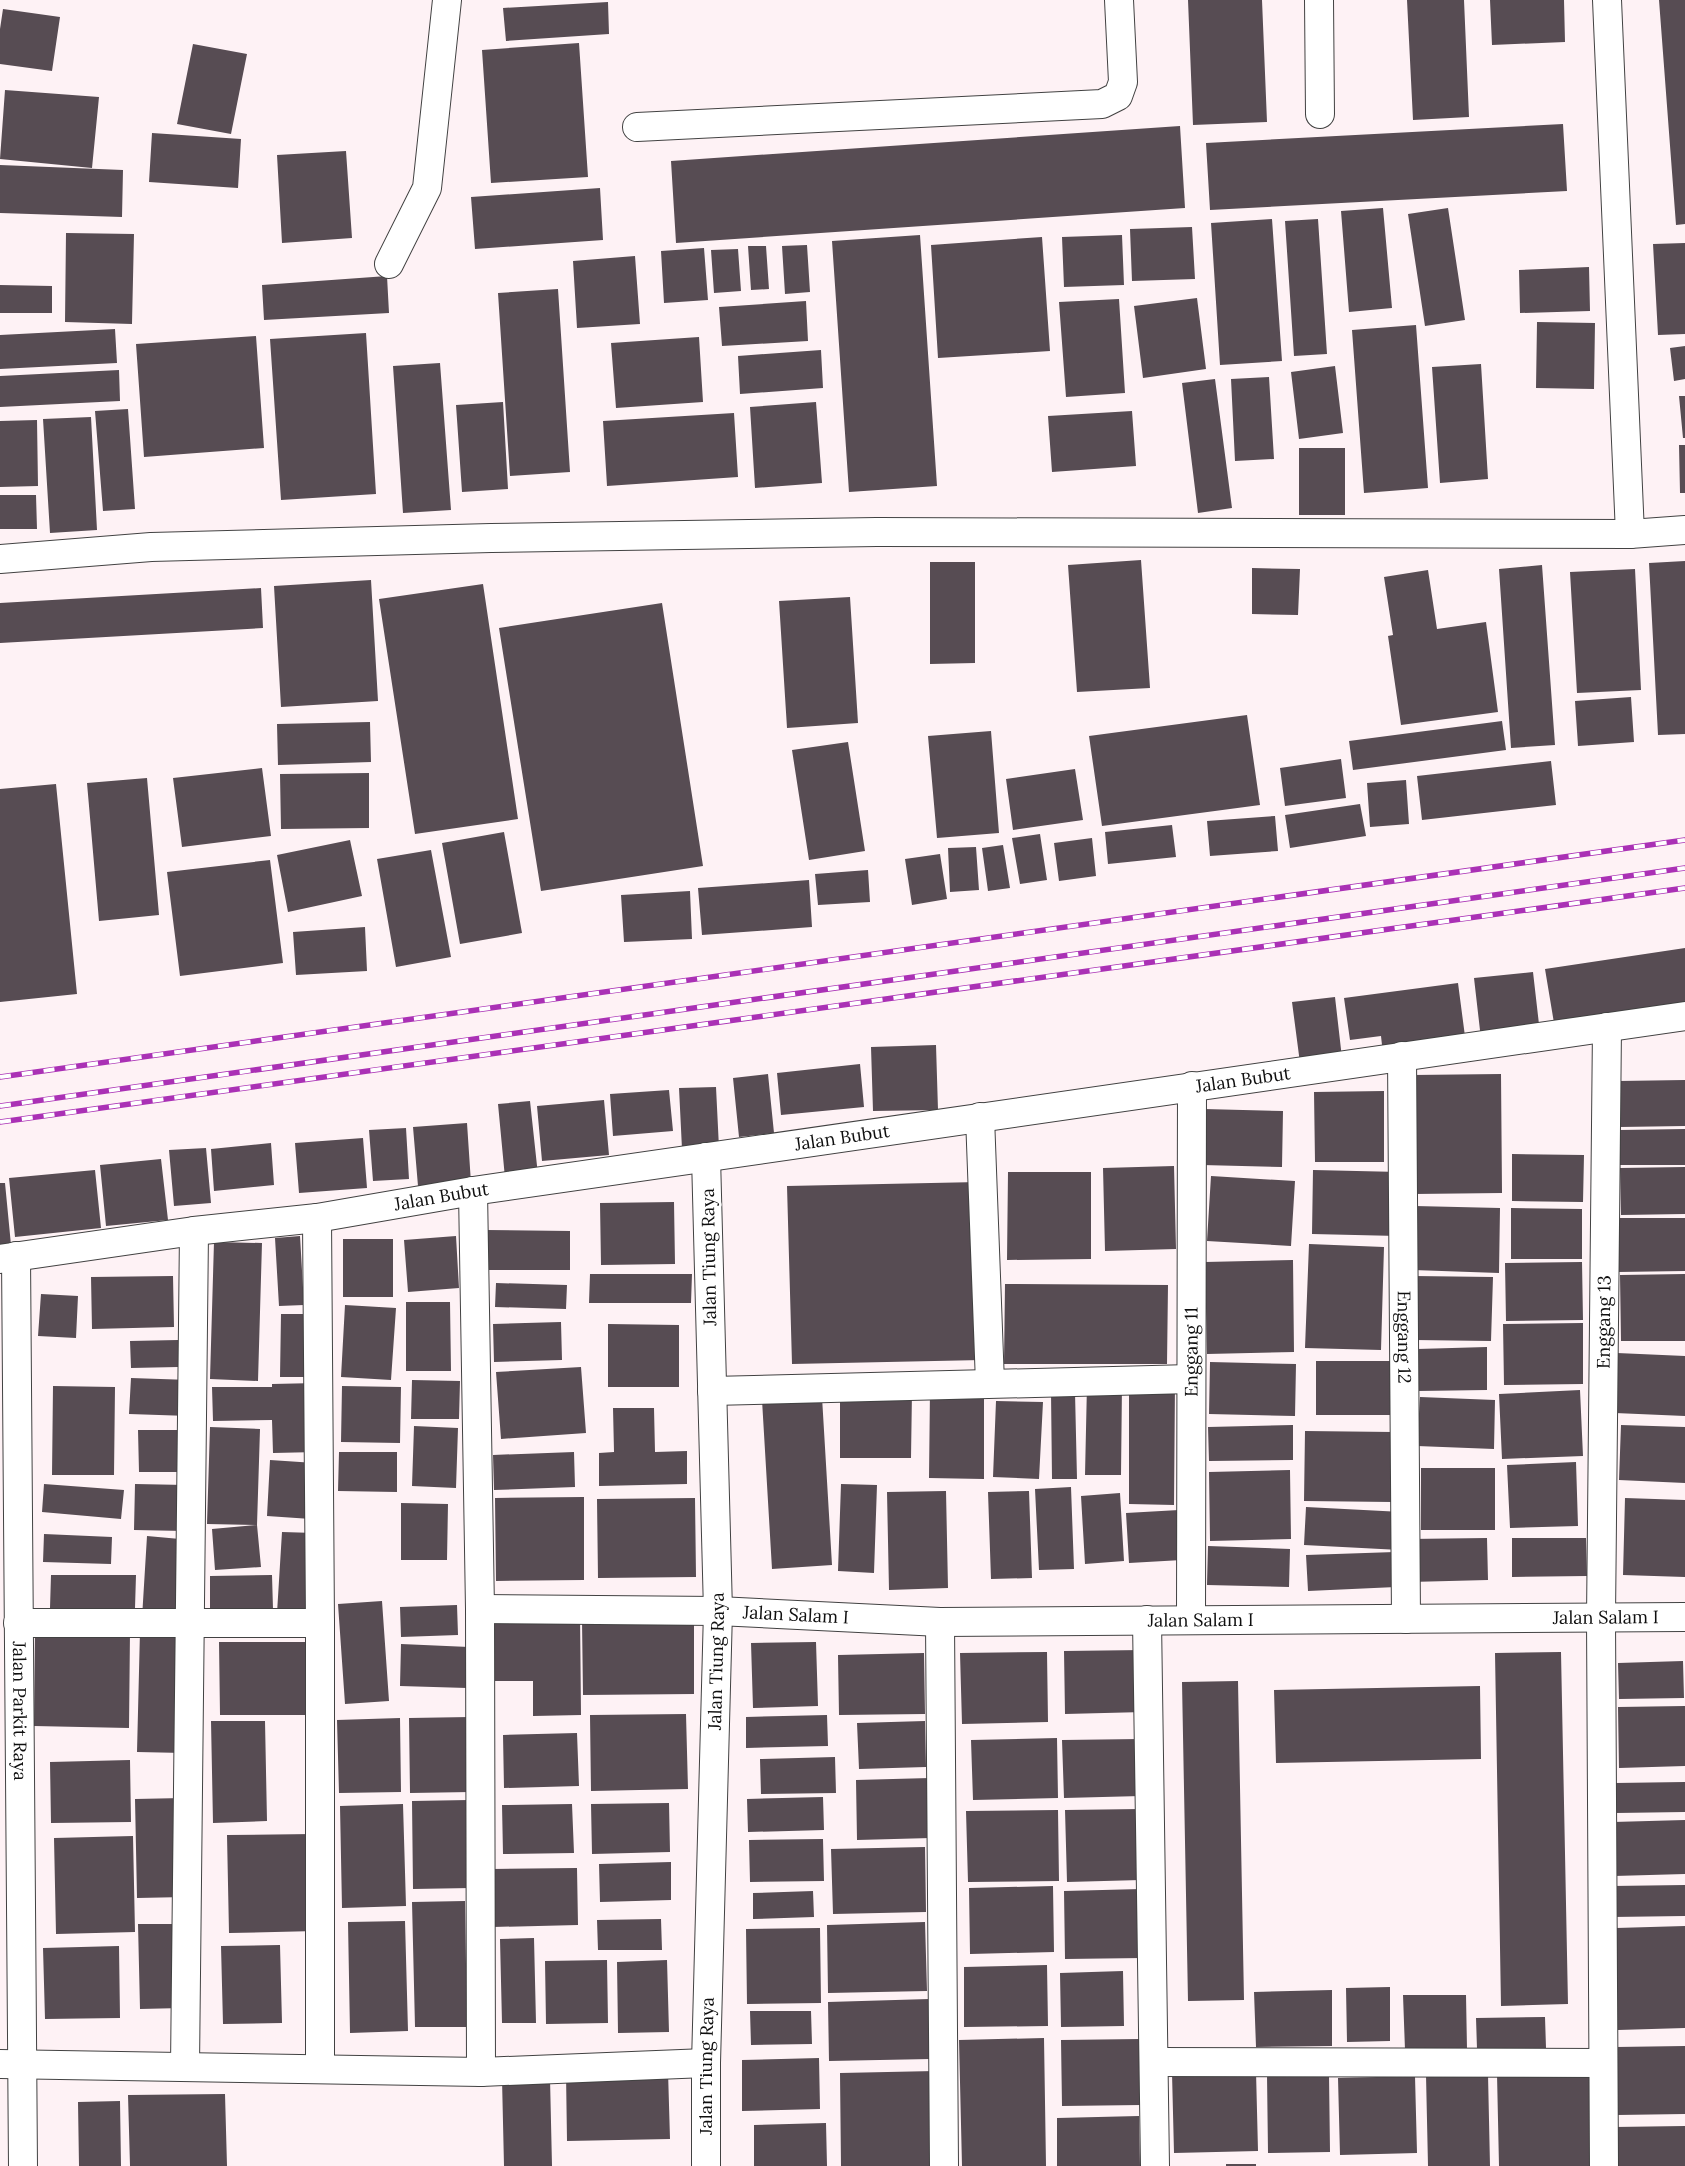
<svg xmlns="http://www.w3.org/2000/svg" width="1685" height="2166" font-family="Lora,serif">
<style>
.building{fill:#574c53}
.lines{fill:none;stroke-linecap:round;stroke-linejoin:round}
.minor-casing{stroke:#424242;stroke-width:30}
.minor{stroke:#fff;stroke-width:28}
.rail-casing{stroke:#aa31b5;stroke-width:5.5}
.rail{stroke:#fff;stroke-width:4;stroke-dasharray:11;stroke-linecap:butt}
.labels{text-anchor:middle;stroke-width:5;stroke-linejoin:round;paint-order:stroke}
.street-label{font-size:18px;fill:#0f0f0f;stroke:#fff}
</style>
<rect width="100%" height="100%" fill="#fef2f5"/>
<path class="building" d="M1188 0H1262L1267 122 1193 125Z
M1407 0H1464L1469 117 1413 120Z
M1490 0H1564L1565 42 1492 45Z
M1659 0H1685V224L1676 225Z
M608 2 609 34 506 41 503 8Z
M3 9 60 17 52 71 0 64V29Z
M579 43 588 177 491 183 482 50Z
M193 44 247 54 231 134 177 124Z
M5 90 99 97 92 168 0 159Z
M1563 124 1567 191 1210 210 1206 143Z
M1180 126 1185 208 676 243 671 161Z
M152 133 241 139 238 188 149 182Z
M346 151 352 238 282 243 277 155Z
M0 165 123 170 122 217 0 213Z
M600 188 603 240 475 249 471 197Z
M1383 208 1392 308 1349 312 1341 211Z
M1448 208 1465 320 1425 326 1408 214Z
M1272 219 1282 361 1220 365 1211 223Z
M1318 219 1327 354 1294 356 1285 221Z
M1192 227 1195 279 1132 281 1130 229Z
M66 233 134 234 132 324 65 322Z
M920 235 937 486 849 492 832 241Z
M1122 235 1124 285 1064 287 1062 237Z
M1042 237 1050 351 938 358 931 245Z
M1685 243V334L1658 335 1653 244Z
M807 245 810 292 785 294 782 246Z
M748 246H766L769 289 751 290Z
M704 248 708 300 664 303 661 251Z
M738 249 741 291 714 293 711 250Z
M635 256 640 324 577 328 573 261Z
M1589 267 1590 311 1520 313 1519 270Z
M387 276 389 313 264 320 262 285Z
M0 285 52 286V313H0Z
M558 289 570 472 510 476 498 293Z
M1197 298 1206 369 1143 378 1134 306Z
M1119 299 1125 393 1066 397 1059 302Z
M806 301 808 341 722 346 719 307Z
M1537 322 1595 323 1594 389 1536 388Z
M1416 325 1428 488 1364 493 1352 330Z
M115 329 117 363 0 369V335Z
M366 333 376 494 281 500 270 339Z
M256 336 264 448 144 457 136 344Z
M699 337 703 402 616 408 611 343Z
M1685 346V379L1674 381 1670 348Z
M821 350 823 388 740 394 738 356Z
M440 363 451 510 403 513 393 366Z
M1481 364 1488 479 1440 483 1432 367Z
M1335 366 1343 433 1299 439 1291 372Z
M119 370 120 401 0 407V376Z
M1269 377 1274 459 1235 461 1231 379Z
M1215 379 1232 508 1198 513 1182 383Z
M1679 396H1685V438H1683Z
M503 402 508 489 462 492 456 405Z
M816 402 822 483 755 488 750 407Z
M128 409 135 509 103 511 95 411Z
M1132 411 1136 466 1052 472 1048 416Z
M734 413 738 477 607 486 603 421Z
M91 417 97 530 50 533 43 419Z
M37 420 38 486 0 487V421Z
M1679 445H1685V493H1680Z
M1299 448H1345V515H1299Z
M0 495H36L37 529H0Z
M1141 560 1150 688 1077 692 1068 565Z
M1685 561V734L1658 735 1649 563Z
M930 562H975V663L930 664Z
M1542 565 1555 745 1511 748 1499 569Z
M1252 568 1300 569 1298 615 1252 614Z
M1635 569 1641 690 1577 693 1570 572Z
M1428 570 1437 629 1486 622 1498 712 1401 725 1388 636 1393 635 1384 577Z
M371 580 378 701 281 707 274 586Z
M483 584 518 819 415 834 379 599Z
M261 588 263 628 0 643V603Z
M850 597 858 723 787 728 779 601Z
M662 603 703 866 541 891 499 628Z
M1631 697 1634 742 1578 746 1575 701Z
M1247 715 1260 805 1102 826 1089 736Z
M1502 721 1506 750 1353 770 1349 741Z
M370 722 371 762 278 765 277 724Z
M991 731 999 833 937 838 928 736Z
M848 742 865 851 809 860 792 750Z
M1341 759 1346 798 1285 806 1280 768Z
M1551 761 1556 805 1422 820 1417 776Z
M262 768 271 836 182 847 173 778Z
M1075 769 1083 820 1013 830 1006 779Z
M369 773V828L281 829 280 774Z
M147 778 159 915 99 921 87 783Z
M1406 780 1409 824 1370 827 1367 783Z
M56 784 77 994 0 1002V789Z
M1360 804 1366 836 1290 848 1285 815Z
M1275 816 1278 851 1210 856 1207 821Z
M1172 825 1176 857 1108 864 1105 832Z
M504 832 522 933 460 944 442 843Z
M1040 834 1047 880 1020 884 1012 838Z
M1092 838 1096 876 1059 881 1054 843Z
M350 840 362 896 288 912 277 855Z
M1003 845 1010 888 988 891 982 848Z
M976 847 979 890 950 892 948 848Z
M431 850 451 957 396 967 377 859Z
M940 854 947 899 912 905 905 859Z
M270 860 283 963 180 976 167 872Z
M868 870 870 902 818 905 815 874Z
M809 880 812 927 702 935 698 888Z
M690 891 692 939 624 942 621 895Z
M365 927 367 971 296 975 293 932Z
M1685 948V1009L1555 1029 1545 969Z
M1533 972 1540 1033 1481 1039 1474 978Z
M1458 983 1466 1044 1383 1054 1381 1036 1350 1040 1344 998Z
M1335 997 1342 1058 1300 1063 1292 1002Z
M936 1045 938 1110 873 1111 871 1047Z
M860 1064 864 1107 781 1115 777 1073Z
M768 1074 774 1133 739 1137 733 1078Z
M1501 1074 1502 1193 1414 1194 1413 1075Z
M1685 1080V1126L1620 1127 1619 1081Z
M716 1087 719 1148 682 1149 679 1088Z
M669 1090 673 1131 613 1136 610 1094Z
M1384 1091V1162H1315L1314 1092Z
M604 1100 609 1155 542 1161 537 1106Z
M530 1101 538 1175 505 1178 498 1104Z
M1204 1109 1283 1111 1282 1167 1202 1165Z
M467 1123 471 1183 418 1186 413 1127Z
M406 1128 409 1179 373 1181 369 1130Z
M1685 1129V1165H1620V1130Z
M363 1138 367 1188 299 1193 295 1143Z
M271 1143 274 1185 214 1191 211 1149Z
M206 1148 211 1203 174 1206 169 1150Z
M1512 1154 1584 1155 1583 1202 1512 1201Z
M161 1159 168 1220 106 1226 100 1165Z
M1174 1166 1176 1249 1105 1251 1103 1168Z
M1685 1167V1214L1621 1215 1620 1168Z
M95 1170 101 1228 15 1237 9 1178Z
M1313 1170 1400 1172 1398 1236 1312 1234Z
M1008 1172H1091V1259L1007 1260Z
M1211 1176 1295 1181 1291 1246 1207 1241Z
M979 1182 982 1360 792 1364 787 1186Z
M0 1183H5L11 1245 0 1246Z
M674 1202 675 1264 601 1265 600 1203Z
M1415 1206 1500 1208 1499 1273 1413 1270Z
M1511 1208 1582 1209V1259H1511Z
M1617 1218H1685V1271L1618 1272Z
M486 1230 570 1231V1270H486Z
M300 1236 304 1305 279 1306 275 1238Z
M456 1236 459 1288 408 1292 404 1240Z
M343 1239H393V1297H343Z
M214 1242 262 1243 258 1381 210 1379Z
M1309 1244 1384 1247 1381 1350 1305 1348Z
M1293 1260 1294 1352 1207 1354 1205 1262Z
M1582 1262 1583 1320 1506 1321 1505 1263Z
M590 1274H692L691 1303H589Z
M1685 1274V1341H1621L1620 1275Z
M173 1276 174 1327 92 1329 91 1277Z
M1414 1276 1493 1277 1491 1341 1414 1340Z
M496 1283 567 1285 566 1309 495 1307Z
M1005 1284 1168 1285 1167 1364H1004Z
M41 1294 78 1296 76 1338 38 1336Z
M406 1302H450L451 1371H406Z
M345 1305 396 1308 391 1380 341 1377Z
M281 1314H311V1377H280Z
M561 1322 562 1360 494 1362 493 1324Z
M1583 1323V1384L1504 1385 1503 1324Z
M608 1324 679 1325V1387H608Z
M178 1340V1367L131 1368 130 1341Z
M1487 1347V1390L1418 1391 1417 1349Z
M1617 1353 1685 1356V1416L1615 1413Z
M1316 1361H1397V1415H1316Z
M1210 1362 1296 1364 1295 1416 1209 1414Z
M581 1367 586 1433 501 1439 496 1372Z
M131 1378 190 1380 189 1416 129 1414Z
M412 1380 460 1381 459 1419H411Z
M1129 1381 1175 1382 1174 1505 1129 1504Z
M317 1383V1452L273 1453 272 1420 213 1421 212 1387H272V1384Z
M1087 1384H1122L1121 1475H1085Z
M53 1386 115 1387 114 1475H52Z
M342 1386 401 1387 400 1443 341 1442Z
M930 1390 984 1391V1479L929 1478Z
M1580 1390 1583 1456 1502 1459 1499 1394Z
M840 1391H912L911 1458H840Z
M1051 1392H1075L1077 1479H1052Z
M822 1397 832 1565 772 1569 762 1400Z
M1420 1397 1495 1400 1494 1449 1417 1446Z
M996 1401 1043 1402 1039 1479 993 1477Z
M613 1408H654L655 1452 687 1451V1484L599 1486V1453L614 1452Z
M1293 1425V1460L1209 1461 1208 1427Z
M1621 1425 1685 1427V1483L1619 1480Z
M414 1426 458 1428 456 1488 412 1486Z
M210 1427 260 1429 257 1525 207 1524Z
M138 1430H184V1472H139Z
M1305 1431 1393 1432 1392 1502 1304 1501Z
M339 1452H397V1492L338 1491Z
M574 1452 575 1487 494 1490 493 1455Z
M270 1460 315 1463 311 1519 267 1516Z
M1576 1462 1578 1526 1510 1528 1507 1465Z
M1421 1468H1495V1530H1421Z
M1290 1470 1291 1539 1210 1541 1209 1472Z
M44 1484 124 1490 121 1519 42 1512Z
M135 1484 186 1485 185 1531 134 1530Z
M841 1484 877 1485 874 1573 838 1571Z
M1071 1487 1074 1569 1039 1570 1035 1489Z
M946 1491 948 1588 889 1590 887 1492Z
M1029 1491 1032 1578 991 1579 988 1492Z
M1120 1493 1124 1561 1085 1564 1081 1496Z
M584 1497V1580L496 1581 495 1498Z
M695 1498 696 1577 598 1578 597 1499Z
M1625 1498 1685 1500V1577L1623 1575Z
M401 1503 448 1504 447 1560H401Z
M1306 1507 1402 1512 1400 1550 1304 1545Z
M1179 1510 1182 1560 1129 1563 1126 1513Z
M257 1525 261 1567 215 1570 212 1529Z
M282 1532 315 1533 310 1615 277 1613Z
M44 1534 112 1537 111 1564 43 1562Z
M147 1536 180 1539 175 1620 142 1618Z
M1487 1538 1488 1580 1410 1582 1409 1539Z
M1512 1538H1586L1587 1576 1512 1577Z
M1208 1546 1290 1549 1289 1587 1207 1585Z
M1395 1552 1396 1587 1308 1591 1306 1555Z
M51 1575H136L135 1608H50Z
M272 1575 273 1609 210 1611V1576Z
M382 1601 389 1701 345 1704 338 1604Z
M457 1605 458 1635 401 1637 400 1607Z
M580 1613 581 1715 533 1716V1681H484L483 1615Z
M694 1618V1694L583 1695 582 1620Z
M35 1630 130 1631 129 1728 34 1726Z
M140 1631 187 1632 184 1753 137 1752Z
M219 1642H309L310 1715H220Z
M816 1642 818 1706 753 1708 751 1643Z
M401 1644 469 1647 467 1688 400 1686Z
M1143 1650 1144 1712 1065 1714 1064 1651Z
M1047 1652 1048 1722 962 1724 960 1653Z
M1561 1652 1568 2004 1501 2006 1495 1653Z
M924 1653 925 1714 839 1715 838 1655Z
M1683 1661 1684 1698 1619 1699 1618 1663Z
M1238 1681 1244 2000 1188 2001 1182 1682Z
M1480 1686 1481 1759 1276 1763 1274 1690Z
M1685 1706V1766L1619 1768 1618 1707Z
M686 1714 688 1789 591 1791 590 1715Z
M827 1715 828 1746 746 1748V1717Z
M470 1717 471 1792 410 1793 409 1718Z
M400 1718 401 1792 339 1793 337 1720Z
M211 1721H265L267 1821 213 1823Z
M925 1721 926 1767 859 1769 857 1723Z
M577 1733 579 1786 504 1788 503 1735Z
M1057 1738 1058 1798 973 1800 971 1740Z
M1140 1739 1141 1796 1064 1798 1062 1740Z
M835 1757 836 1793 761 1794 760 1759Z
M130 1760 131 1822 51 1823 50 1762Z
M930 1778 931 1838 857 1840 856 1780Z
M1685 1782V1812L1616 1813 1615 1783Z
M823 1797 824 1830 748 1832 747 1799Z
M183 1798 185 1897 137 1898 135 1799Z
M469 1800 471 1888 413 1889 412 1801Z
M669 1803 670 1852 592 1854 591 1804Z
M403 1804 406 1906 342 1908 340 1806Z
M572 1804 574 1853 503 1854 502 1805Z
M1140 1809 1141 1880 1067 1882 1065 1810Z
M1058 1810 1059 1881 968 1882 966 1811Z
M1685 1820V1874L1614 1876 1613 1822Z
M314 1834 316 1931 229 1933 227 1835Z
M133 1836 135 1932 56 1934 54 1838Z
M823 1839 824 1881 750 1882 749 1840Z
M925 1847 926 1912 833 1914 831 1849Z
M671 1862V1900L600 1902 599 1864Z
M577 1868 578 1925 493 1927 492 1869Z
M1685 1885V1916L1612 1917V1886Z
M1053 1886 1054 1952 970 1954 969 1888Z
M1141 1889 1143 1958 1065 1959 1064 1891Z
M813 1891 814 1917 753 1919V1893Z
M465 1901 467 2027H415L412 1902Z
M661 1919 662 1950H598L597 1920Z
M405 1921 408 2031 350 2033 348 1922Z
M925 1922 927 1991 828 1993 827 1925Z
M138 1924H180L182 2008 140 2009Z
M1685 1926V2028L1618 2030 1616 1928Z
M820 1928 821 2003 747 2004 746 1929Z
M534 1938 536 2023H502L500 1939Z
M280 1945 282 2023 223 2024 221 1946Z
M119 1946 120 2018 45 2019 43 1948Z
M607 1960 608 2023 546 2024 545 1961Z
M667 1960 669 2032 618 2033 617 1962Z
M1047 1965 1048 2026 964 2027V1967Z
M1123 1971 1124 2026 1061 2027 1060 1973Z
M1390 1987V2041L1347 2042 1346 1988Z
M1332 1990V2046L1256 2047 1254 1992Z
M1403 1995H1466L1467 2049 1405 2050Z
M929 1999 930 2059 829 2061 828 2002Z
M750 2011H811L812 2044 751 2045Z
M1545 2017 1546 2048 1477 2049 1476 2018Z
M1044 2038 1046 2166H962L959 2040Z
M1140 2039 1141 2105 1062 2106 1061 2040Z
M1685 2046V2114L1617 2115 1616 2047Z
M819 2058 820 2109 742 2111V2060Z
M668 2071 670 2139 567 2141 566 2073Z
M935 2071 937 2166H841L840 2073Z
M1256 2071 1258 2151 1174 2153 1172 2073Z
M1592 2072 1594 2166H1499L1497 2074Z
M1329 2074 1330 2152 1268 2153 1267 2075Z
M1488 2074 1490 2166H1428L1426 2075Z
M1415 2076 1417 2153 1340 2155 1338 2078Z
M550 2078 552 2166H504L502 2079Z
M225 2094 227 2166H130L128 2095Z
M120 2101 121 2166H79L78 2102Z
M1139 2116 1140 2166H1057V2118Z
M826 2123 827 2166H754V2125Z
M1685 2126V2166H1615L1614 2127Z
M1226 2164H1256V2166H1226Z"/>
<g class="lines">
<defs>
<g id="minor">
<path d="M1319 0 1320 114"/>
<path d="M1607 0 1630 534"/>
<path d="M637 127 1102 104 1118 96 1123 82 1119 0"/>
<path d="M389 264 427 188 447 0"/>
<path d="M0 559 151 547 491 538 877 532 1630 534 1685 530"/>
<path id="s1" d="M1402 1056 1406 1619"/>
<path d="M980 1117 990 1383"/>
<path d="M473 1191 480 1609 481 2072"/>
<path d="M317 1218 320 1623V2069"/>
<path id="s2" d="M16 1256 23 2166"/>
<path id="s3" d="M0 1259 194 1231 317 1218 473 1191 1685 1016"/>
<path d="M712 1391 1191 1379"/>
<path id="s4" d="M480 1609 718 1611 940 1622 1685 1617"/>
<path d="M1147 1620 1155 2166"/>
<path id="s5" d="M1191 1620 1192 1086"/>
<path d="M940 1622 944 2166"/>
<path d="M18 1623H320"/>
<path d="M1154 2062 1603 2063"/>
<path d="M0 2064 481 2072 706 2063"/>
<path d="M185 2067 194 1231"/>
<path id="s6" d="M706 2166V2063L718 1611 706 1157"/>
<path id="s7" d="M1604 2166 1601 1618 1607 1027"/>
</g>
</defs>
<use href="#minor" class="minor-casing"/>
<use href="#minor" class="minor"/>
<defs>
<path id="rail" d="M0 1077 1685 840
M0 1106 1685 868
M0 1122 1685 888"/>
</defs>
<use href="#rail" class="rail-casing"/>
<use href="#rail" class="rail"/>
</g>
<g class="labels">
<g class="street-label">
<text dy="6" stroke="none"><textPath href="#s3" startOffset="1256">Jalan Bubut</textPath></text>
<text dy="6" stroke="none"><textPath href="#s3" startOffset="851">Jalan Bubut</textPath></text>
<text dy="6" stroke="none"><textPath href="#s3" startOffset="446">Jalan Bubut</textPath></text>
<text transform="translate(709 1257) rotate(-91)" y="6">Jalan Tiung Raya</text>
<text dy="6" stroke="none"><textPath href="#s7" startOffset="844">Enggang 13</textPath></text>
<text dy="6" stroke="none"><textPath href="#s1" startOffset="281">Enggang 12</textPath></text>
<text dy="6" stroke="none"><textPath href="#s5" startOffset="268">Enggang 11</textPath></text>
<text dy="6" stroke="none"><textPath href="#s4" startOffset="316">Jalan Salam I</textPath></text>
<text dy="6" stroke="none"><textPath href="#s4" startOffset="1126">Jalan Salam I</textPath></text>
<text dy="6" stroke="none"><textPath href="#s4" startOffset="721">Jalan Salam I</textPath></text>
<text dy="6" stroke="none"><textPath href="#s6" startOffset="505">Jalan Tiung Raya</textPath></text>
<text dy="6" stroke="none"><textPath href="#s2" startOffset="455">Jalan Parkit Raya</textPath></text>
<text dy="6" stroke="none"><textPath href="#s6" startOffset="100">Jalan Tiung Raya</textPath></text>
</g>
</g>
</svg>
